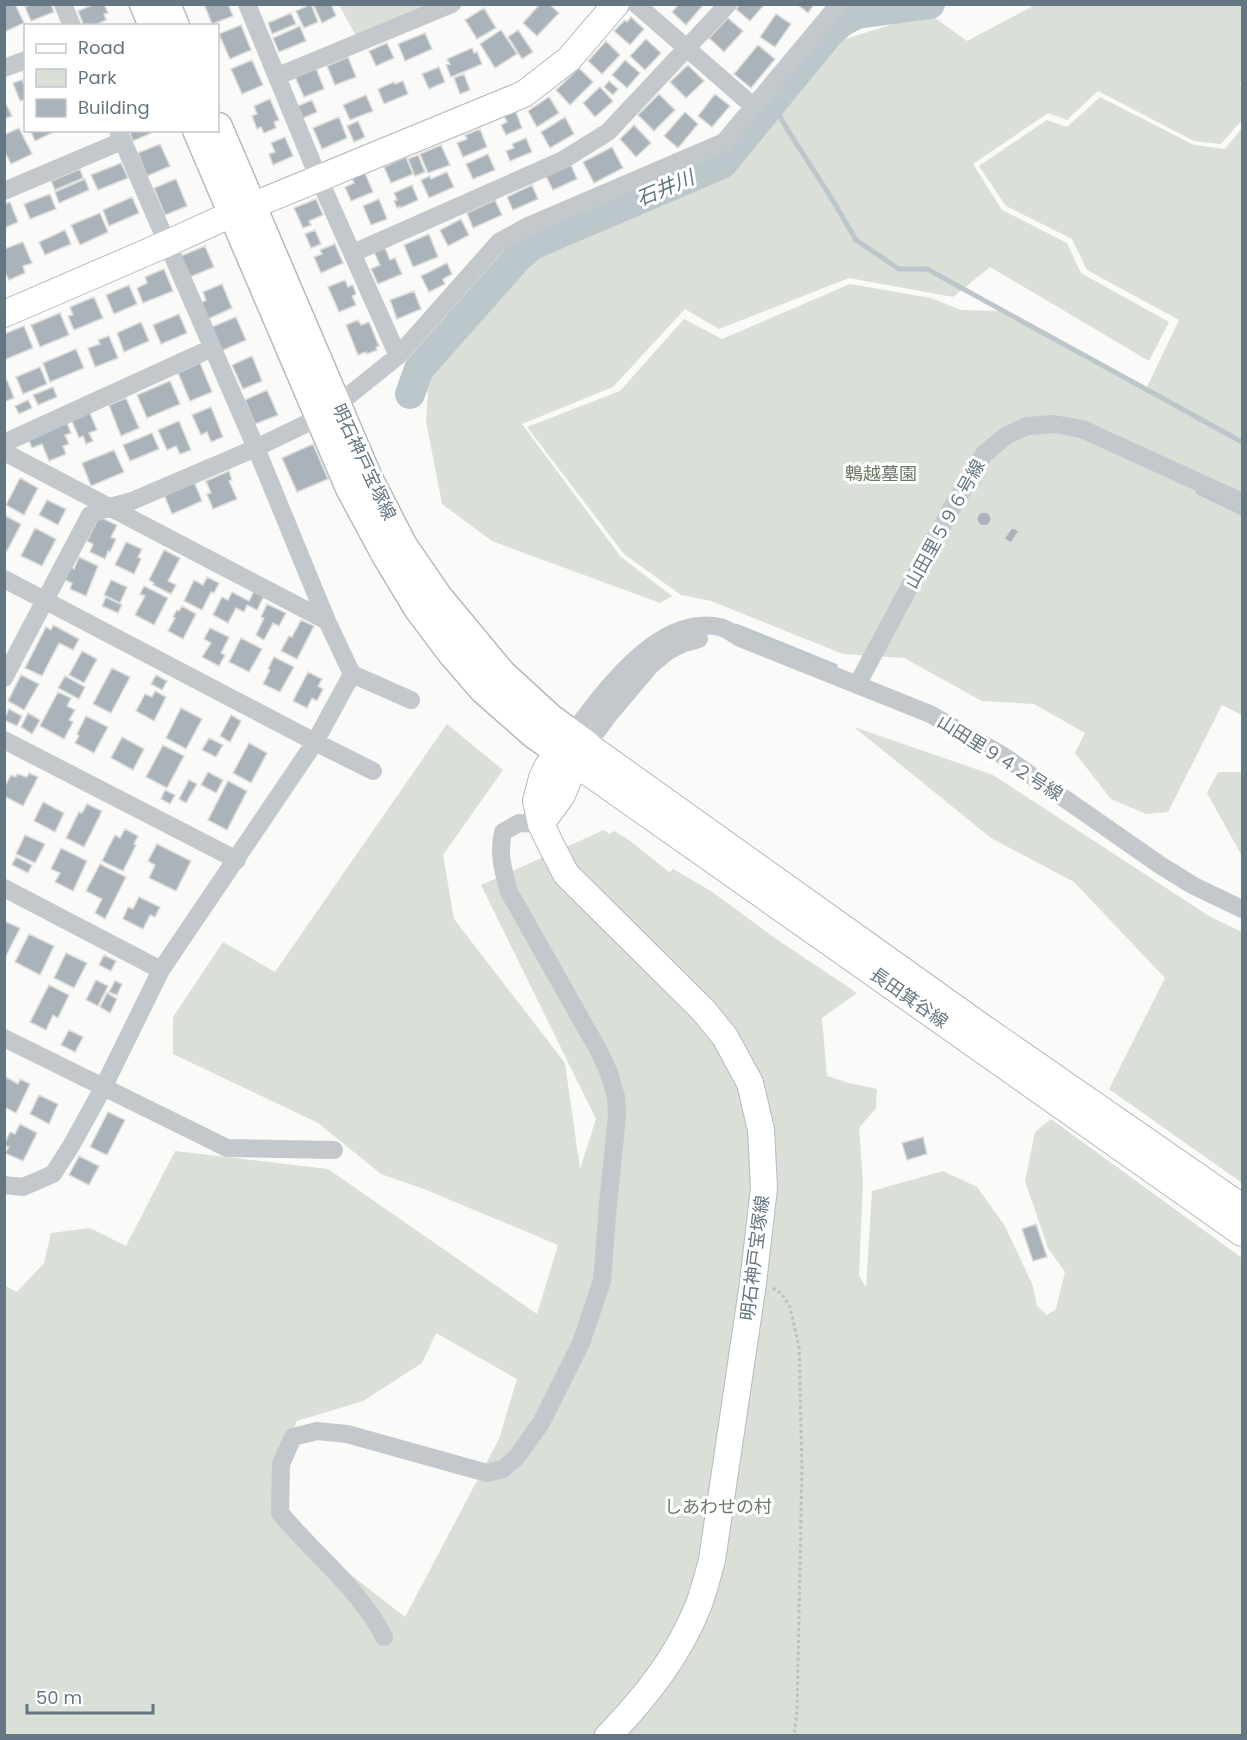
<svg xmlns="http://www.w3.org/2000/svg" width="1247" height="1740" font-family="Poppins,'Noto Sans JP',sans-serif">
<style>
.green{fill:#dadfd7;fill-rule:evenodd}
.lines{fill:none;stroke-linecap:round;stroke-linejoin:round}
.stream{stroke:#bbc7cb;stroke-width:5}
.river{stroke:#bbc7cb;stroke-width:30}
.building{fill:#aab3b9;stroke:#dcdcda;stroke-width:1.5}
.secondary-casing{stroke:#b3babf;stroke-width:28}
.primary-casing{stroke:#b5babe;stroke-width:31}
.path{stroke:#bbbfc2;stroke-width:3;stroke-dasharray:3 3;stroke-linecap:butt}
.street{stroke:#c3c8cc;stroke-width:18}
.secondary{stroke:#fff;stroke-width:26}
.primary{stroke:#fff;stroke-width:28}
.labels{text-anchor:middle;stroke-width:6;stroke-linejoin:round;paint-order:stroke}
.street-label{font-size:18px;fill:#657683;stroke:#fff}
.park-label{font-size:18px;fill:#687a64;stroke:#fff}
.water-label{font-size:20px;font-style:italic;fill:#60757c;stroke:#fff}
</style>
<rect width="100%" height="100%" fill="#fafaf8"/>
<path class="green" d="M339 5H432L356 36Z
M1035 5H1242V79L1240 83 1242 89V120L1221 144 1194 141 1098 91 1067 120 1048 113 973 164 1002 210 1067 243 1081 273 1169 322 1149 361 990 267 953 297 849 278 719 329 685 309 613 387 522 424 621 557 672 596 660 603 492 541 442 504 426 421 429 377 528 252 725 166 833 43 928 13 967 41Z
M1100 97 1194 145 1225 149 1242 128V715L1222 705 1168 812 1146 814 1111 799 1075 753 1085 733 1034 704 982 701 904 658 843 654 711 601 681 595 624 554 527 427 620 391 684 319 722 339 850 284 931 298 961 310 1002 311 1146 389 1179 320 1087 270 1072 239 1006 206 979 166 1047 120 1067 127Z
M447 724 503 770 443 855 454 919 565 1063 580 1169 596 1119 481 885 604 830 609 834 614 831 629 840 669 872 673 869 711 891 779 941 857 993 822 1018 827 1076 849 1083 877 1089 876 1108 859 1128 863 1183 859 1275 866 1288 872 1191 943 1171 977 1187 1005 1226 1033 1286 1037 1306 1047 1315 1056 1309 1065 1272 1048 1248 1025 1181 1035 1132 1051 1119 1242 1258V1735H5L4 1285 17 1292 44 1263 51 1233 90 1228 126 1246 175 1151 328 1169 537 1314 558 1245 424 1189 381 1174 318 1123 173 1054V1017L223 942 275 972ZM436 1333 517 1379 499 1439 405 1617 332 1560 286 1506 275 1470 297 1421 363 1401 422 1363Z
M854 727 993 775 1209 916 1242 932V1183L1109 1089 1165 978 1074 882 991 838Z
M1218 772H1242V856L1207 793Z"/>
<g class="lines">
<path class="stream" d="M772 103 789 132 832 199 856 240 899 269H927L1242 442
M1198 492 1242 513
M736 626 835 666"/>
<path class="river" d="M410 394 419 369 518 257 532 245 722 164 830 32 843 21 857 14 930 4"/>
</g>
<path class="building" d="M8 4H15L24 23 4 32V6Z
M32 4H51L54 12 31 21 25 7Z
M90 4H104L108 13 104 14 106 20 93 26H84L78 11 90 6Z
M204 4H228L233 16 212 24Z
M311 4 318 22 304 28 296 11Z
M317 4H331L336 16 322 23 314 6Z
M540 4H549L559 13 537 36 523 23Z
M679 4H704L686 25 672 12Z
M740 4H765L750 21 736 9Z
M797 4H814L808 13Z
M484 8 496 28 477 39 465 20Z
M291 13 296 24 272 34 268 23Z
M776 14 791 24 775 47 760 37Z
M631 17 644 29 630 45 614 31 625 20 627 22Z
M728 18 743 31 724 52 709 38Z
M241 25 251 50 230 59 219 34Z
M300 26 306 41 279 52 273 38Z
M501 30 517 54 495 68 480 44Z
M518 30 533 52 522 59 508 37Z
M425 33 432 49 405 61 398 44Z
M646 39 661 53 645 70 630 56Z
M606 41 620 55 602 74 588 61Z
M387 43 394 58 376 66 369 51Z
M758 45 775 59 751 88 734 74Z
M472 48 474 53 477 52 482 64 451 77 446 65 450 64 447 59Z
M348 57 356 77 335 85 327 66Z
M252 60 263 85 242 94 231 69Z
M625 60 640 73 627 88 612 75Z
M688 65 704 81 686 98 670 82Z
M439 67 445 82 429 89 422 74Z
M316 68 324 89 304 97 295 77Z
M579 68 593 82 570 105 556 90Z
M464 74 470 90 460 94 454 78Z
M22 80 26 88V99L20 101 13 83Z
M403 81 408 94 384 104 378 89 394 82 395 84Z
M609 81 618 89 613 95 604 87Z
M600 87 613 101 595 117 583 103Z
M659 94 675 110 654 131 638 115Z
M715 94 730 106 712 127 698 116Z
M366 95 373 111 350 120 343 105Z
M549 97 559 113 537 127 528 111Z
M270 99 279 120 274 122 276 128 264 133 261 127 257 129 252 116 257 114 254 106Z
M312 100 317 112 303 118 298 106Z
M5 102 12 116 4 119V103Z
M516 112 522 128 506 135 501 125 507 122 504 116Z
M685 112 698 124 678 148 664 136Z
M339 117 347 138 322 149 313 128Z
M565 117 574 134 550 148 541 132Z
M358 121 365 137 354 142 347 126Z
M634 125 651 143 636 157 620 139Z
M19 128 32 154 11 164 4 150V135Z
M480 129 487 147 463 157 457 143 467 139 465 135Z
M30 130H58L35 141Z
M129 130H156V131L133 141Z
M285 137 293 156 273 165 269 154 275 152 271 143Z
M526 138 532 152 510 161 506 151 514 148 512 144Z
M160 144 170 166 147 176 138 153Z
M441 145 450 165 428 173 420 154Z
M612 147 623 168 594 183 583 162Z
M488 154 495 170 473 179 466 164Z
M418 155 425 172 415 176 408 159Z
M406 157 413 174 391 183 384 167Z
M121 163 128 178 98 190 91 175Z
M571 165 577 179 553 190 546 176Z
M80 169 83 178 55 190 51 181Z
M447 172 454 187 429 198 421 180 430 176 431 179Z
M365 173 373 192 351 201 345 187 354 183 352 178Z
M85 179 89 190 59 203 55 192Z
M176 179 187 206 165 215 154 188Z
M412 185 418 200 400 208V206L397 208 394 201 397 200 394 193Z
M532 185 538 199 513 210 507 197Z
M50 194 56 209 30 219 24 204Z
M132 197 139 213 109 226 103 210Z
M316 199 323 215 309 221 311 225 303 228 294 208Z
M379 199 387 219 371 225 363 206Z
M495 200 502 215 473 228 467 213Z
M10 202 18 222 4 228V204Z
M100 213 108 232 80 245 71 225Z
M461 219 469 235 448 246 440 230Z
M65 230 71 244 45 255 39 242Z
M315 230 321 244 311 248 305 234Z
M429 234 438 257 413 267 404 245Z
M23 242 32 263 23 266 25 273 9 280 4 270V249Z
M335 244 343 263 321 273 314 257 322 254 320 250Z
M205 246 214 267 190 277 181 256Z
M385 248 390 260 395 258 402 274 378 284 371 269 380 265 374 252Z
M447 263 452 274 443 279 445 284 429 292 421 276Z
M164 269 173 291 143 303 137 288 147 283 145 277Z
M345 280 348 287 353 285 356 294 352 296 356 305 339 312 328 287Z
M222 284 232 308 208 319 201 303 206 300 203 292Z
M129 285 137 304 114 314 106 295Z
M414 291 421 309 397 319 390 300Z
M94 297 103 318 74 330 68 316 73 315 70 307Z
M60 313 69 335 40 347 31 325Z
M179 314 187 333 161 344 153 325Z
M236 317 246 340 221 351 212 327Z
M358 320 361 325 369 322 379 346 376 347 377 350 367 354 366 352 358 355 346 325Z
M141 322 149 341 124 352 117 333Z
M24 326 33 348 4 360V334Z
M109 336 118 358 95 367 88 348 100 344 98 340Z
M76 349 84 368 50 382 43 363Z
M252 356 262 381 243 389 232 365Z
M200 363 212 392 190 401 178 373Z
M40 367 47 384 23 394 16 377Z
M7 380 14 398 4 402V381Z
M170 381 180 404 147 418 137 395Z
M53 387 57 397 38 405 33 395Z
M267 390 278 415 255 424 245 400Z
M126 398 139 428 121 436 109 405Z
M28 400 32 408 19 414 15 406Z
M211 407 223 437 211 442 207 432 201 435 192 415Z
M89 411 97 430 89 433 93 441 86 444 83 436 79 438 71 419Z
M179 421 191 450 180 454 176 446 167 450 158 430Z
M67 423 71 433 65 435 69 444 63 446 66 454 49 461 42 444 32 448 27 436Z
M152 433 159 449 130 461 123 445Z
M313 444 328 479 297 492 282 458Z
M114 450 124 472 91 486 82 463Z
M229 471 232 480 229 481 237 499 213 509 207 494 211 493 206 481Z
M20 478 38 488 24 515 6 505Z
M193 479 202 501 172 514 163 492Z
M47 500 66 509 58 525 39 515Z
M977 519a7 7 0 1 1 14 0a7 7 0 1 1-14 0Z
M4 515 21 524 7 551 4 550Z
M99 517 117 525 111 537 116 539 110 552 108 551 105 559 90 552 93 544 87 541Z
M1012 527 1019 531 1011 543 1004 539Z
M35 528 56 539 42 566 21 556Z
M126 542 142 549 138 557 141 559 134 574 115 565Z
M164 550 180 558 168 581 176 585 171 594 153 585 154 583 149 580Z
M79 557 98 566 86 596 70 589 72 583 65 580 71 567 74 569Z
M207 577 219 583 214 593 211 592 202 610 184 601 194 580 203 585Z
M111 580 127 587 120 603 104 595Z
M144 586 168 598 154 625 135 615 145 596 140 594Z
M254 591 264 596 257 610 247 605 244 612 236 608 228 623 213 615 222 597 228 600 232 592 249 601Z
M106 597 122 605 118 613 102 606Z
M267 604 286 613 279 626 273 623 264 640 256 635 264 618 261 617Z
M182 606 196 614 183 639 168 631 175 618 173 617 177 610 179 611Z
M301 620 314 626 297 659 281 651 289 636 292 637Z
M53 625 79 639 73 650 59 643 42 676 25 668 46 627 51 630Z
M210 628 229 637 221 653 225 655 219 666 202 657 211 643 204 639Z
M241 638 262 649 249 672 229 662Z
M82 651 97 659 84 683 69 675Z
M274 657 294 667 280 692 263 684 270 670 268 669Z
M112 668 130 677 111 713 93 704Z
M308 672 322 679 318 686 323 689 317 701 312 698 307 708 293 701Z
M21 675 39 684 24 710 8 701Z
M156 675 167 681 162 690 151 684Z
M65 676 85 687 79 699 58 688Z
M155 691 166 697 154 721 136 711 145 694 152 697Z
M58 692 71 698 67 706 75 710 69 720 73 722 64 739 40 726Z
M181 708 202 719 186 749 166 738Z
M9 709 22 716 17 726 4 720Z
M28 713 40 720 32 734 21 727Z
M231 715 241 721 230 742 220 736Z
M86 716 108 727 94 753 75 743 79 736 77 734Z
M122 737 144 749 133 770 111 758Z
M209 738 223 745 216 757 202 750Z
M249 743 267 753 251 783 233 773Z
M163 745 184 756 167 788 146 777Z
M208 772 223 780 216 793 201 785Z
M29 773 38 777 23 806 4 796V788L11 775 16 777 17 774 27 777Z
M189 780 197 784 186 803 179 799Z
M228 781 247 791 227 830 208 820Z
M165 790 175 795 170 804 161 799Z
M43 802 64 813 55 832 34 821Z
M87 804 102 811 84 847 66 838 79 812 82 813Z
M125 829 138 836 134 844 136 845 123 871 102 861 115 835 120 838Z
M25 835 45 844 35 863 16 854Z
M157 844 191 861 176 891 149 878 155 865 148 861Z
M61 848 87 861 73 891 55 882 60 873 51 869Z
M16 857 32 865 28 873 12 865Z
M100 864 126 877 105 919 95 913 102 899 86 891Z
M139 897 160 907 155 917 150 915 143 929 123 919 128 907 133 909Z
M4 921 20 928 6 956 4 955Z
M29 934 54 946 40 975 15 962Z
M66 953 87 963 74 988 54 978Z
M104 955 116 961 111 971 99 965Z
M96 980 108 986 98 1006 86 1000Z
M115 981 122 984 117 995 109 992Z
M49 985 69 995 58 1018 53 1015 46 1030 30 1022Z
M107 993 117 999 110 1013 100 1007Z
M69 1030 83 1037 75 1052 61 1045Z
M4 1076 18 1084 20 1079 30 1084 16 1113 4 1107Z
M39 1095 58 1104 49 1124 30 1114Z
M108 1112 125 1120 107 1155 90 1147Z
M20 1124 37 1133 23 1161 5 1153 9 1147 4 1145 10 1132 15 1134Z
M923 1137 927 1154 907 1160 902 1143Z
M79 1156 99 1166 89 1185 69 1175Z
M1036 1224 1047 1257 1033 1261 1022 1229Z"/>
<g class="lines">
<defs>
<path id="secondary" d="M4 314 166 244 232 214 524 94 569 59 616 4
M571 735 547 767 542 778 536 801 541 824 551 845 566 874 704 1011 725 1037 750 1083 761 1130 764 1188 753 1283 712 1560C708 1575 704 1590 699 1604 679 1655 646 1697 608 1736
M575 763 1242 1233
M541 824 562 795 575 763 587 745 982 1027 1242 1207"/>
<path id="primary" d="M144 4 153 26
M166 4 175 26
M218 127 368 478 403 546 438 597 502 674 550 718 587 745
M197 130 350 488 386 555 418 608 451 652 484 690 534 734 575 763"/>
</defs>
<use href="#secondary" class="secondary-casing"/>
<use href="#primary" class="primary-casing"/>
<path class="path" d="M773 1288 782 1294 790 1307 799 1347 802 1466 797 1712 794 1736"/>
<path class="street" d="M63 4 72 26
M247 4 319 179 398 356
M636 4 753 106
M4 68 26 60
M278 76 452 4
M4 191 122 141
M353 253 563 160 608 132 728 4
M337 405 398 356 499 242 528 226 724 142 839 4
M4 443 212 348
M4 452 327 621
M4 579 315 742 373 771
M352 674 411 700
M4 678 90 515 110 507 132 501 256 448 320 417
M857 685 950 511 984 454 1007 435 1027 426 1054 424 1082 429 1242 502
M572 734C604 692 658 614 720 627 727 629 734 634 740 638L930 714 1002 755 1160 865 1194 886 1242 909
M4 740 237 860
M587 745 608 716 651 665 668 651 684 643 699 639
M4 888 161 970
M4 1038 227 1148 334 1150
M4 1185 23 1187 53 1174 71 1146 103 1088 161 970 315 742 352 674 327 621 256 448 118 130
M384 1637C359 1588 315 1555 280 1513L281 1464 293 1437 317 1431 347 1434 487 1473 503 1469 516 1458 541 1423 581 1343 602 1281 608 1204 617 1117 616 1097 609 1073 599 1051 509 892C503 870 498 854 503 832L519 823 541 824"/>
<use href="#secondary" class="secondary"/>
<use href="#primary" class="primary"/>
</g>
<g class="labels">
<g class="street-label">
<text transform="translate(364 462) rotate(65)" y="6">明石神戸宝塚線</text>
<text transform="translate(945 524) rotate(-61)" y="6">山田里５９６号線</text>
<text transform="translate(1000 758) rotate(32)" y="6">山田里９４２号線</text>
<text transform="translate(909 998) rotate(35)" y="6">長田箕谷線</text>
<text transform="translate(755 1258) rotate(-83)" y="6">明石神戸宝塚線</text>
</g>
<g class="park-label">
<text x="881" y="480">鵯越墓園</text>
<text x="718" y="1513">しあわせの村</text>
</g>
<g class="water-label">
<text transform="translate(665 188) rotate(-23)" y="7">石井川</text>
</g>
</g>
<rect width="1247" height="1740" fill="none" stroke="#657683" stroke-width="12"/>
<rect x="24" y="24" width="195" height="108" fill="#ffffff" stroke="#c1c8cd" stroke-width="1.5"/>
<rect x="36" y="44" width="30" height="9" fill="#ffffff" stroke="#c1c8cd" stroke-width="1.5"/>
<text x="78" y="54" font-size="18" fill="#657683">Road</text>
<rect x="36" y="69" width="30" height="18" fill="#dadfd7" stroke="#c1c8cd" stroke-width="1.5"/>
<text x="78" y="84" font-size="18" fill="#657683">Park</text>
<rect x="36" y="99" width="30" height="18" fill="#aab3b9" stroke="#c1c8cd" stroke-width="1.5"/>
<text x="78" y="114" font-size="18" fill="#657683">Building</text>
<path d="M27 1704v9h126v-9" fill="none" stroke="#657683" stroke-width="3"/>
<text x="36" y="1704" font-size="18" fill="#657683" stroke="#ffffff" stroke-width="4.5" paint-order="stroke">50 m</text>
</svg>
